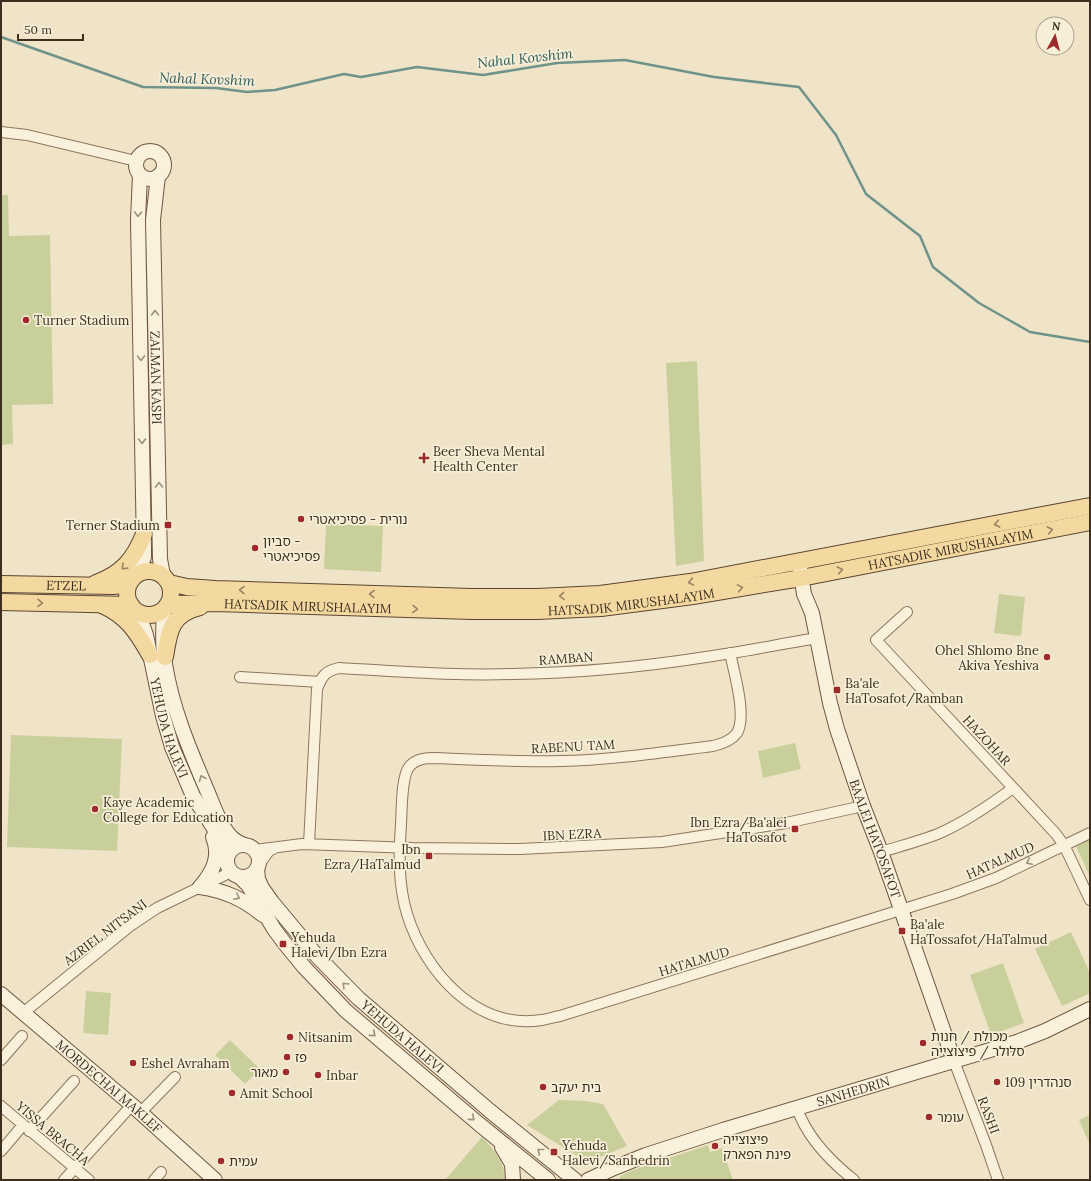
<svg xmlns="http://www.w3.org/2000/svg" width="1091" height="1181" font-family="Lora,'Noto Sans Hebrew',serif">
<style>
.green{fill:#c9cf9b}
.lines{fill:none;stroke-linecap:round;stroke-linejoin:round}
.stream{stroke:#6f938a;stroke-width:2.5}
.street-casing{stroke:#8d765c;stroke-width:12}
.secondary-casing{stroke:#6f573f;stroke-width:16}
.primary-casing{stroke:#5b4430;stroke-width:18}
.street{stroke:#faf1dc;stroke-width:10}
.secondary{stroke:#faf1dc;stroke-width:14}
.primary{stroke:#f3d9a0;stroke-width:16}
.oneway{stroke:#9c907e}
.oneway2{stroke:#988460}
.poi-dot{fill:#9e2a2b;stroke:#f7eed8;stroke-width:1.5}
.labels{text-anchor:middle;stroke-width:3.5;stroke-linejoin:round;paint-order:stroke}
.poi-label{font-size:13px;fill:#3d2e20;stroke:#f7eed8;text-anchor:start}
.street-label{font-size:13px;fill:#3d2e20;stroke:#f7eed8}
.water-label{font-size:14px;font-style:italic;fill:#2f5d5a;stroke:#f7eed8}
</style>
<rect width="100%" height="100%" fill="#f0e4c8"/>
<path class="green" d="M1 195H8L9 236 50 235 53 404 12 405 13 444 1 445Z
M697 361 704 561 676 566 666 363Z
M326 524 383 526 381 572 324 569Z
M999 594 1025 597 1021 636 994 633Z
M11 735 122 739 117 851 7 847Z
M795 743 801 769 763 778 758 751Z
M1090 837V877L1075 844Z
M1071 932 1090 973V993L1062 1006 1035 949Z
M1003 963 1024 1023 991 1035 970 975Z
M86 991 111 993 108 1035 83 1033Z
M230 1040 260 1069 245 1084 215 1055Z
M559 1100 585 1101 603 1104 627 1146 587 1162 527 1125Z
M1090 1115V1145L1079 1120Z
M482 1137C494 1150 505 1161 505 1180H445Z
M708 1145 710 1152 722 1148 733 1180H618L622 1175 630 1171Z"/>
<g class="lines">
<path class="stream" d="M1 37 143 87 216 88 247 92 275 90 344 74 361 77 417 67 483 75 557 63 625 60 714 77 799 87 836 135 866 194 920 236 933 267 979 303 1030 332 1090 342"/>
<defs>
<path id="street" d="M1 132 27 135 136 161
M907 612 876 640 1056 834 1064 845 1090 900
M730 653C734 672 747 716 737 733 731 741 722 744 713 746 663 752 612 760 561 761 520 762 478 760 437 758 427 758 416 758 409 767 401 778 402 810 401 824 399 854 398 884 407 914 425 972 476 1030 542 1020 548 1019 554 1017 560 1016L952 894 996 878 1090 833
M240 677 320 682
M309 844 317 689C322 676 325 671 339 668 397 671 455 676 512 674 577 673 642 667 706 657 743 652 780 644 817 638
M254 850 302 844 413 848 520 849 662 842 786 823 863 806
M881 852C900 846 921 841 940 833 967 821 990 805 1013 788
M258 866 269 851 277 847
M23 1013 130 926 157 908 231 872
M1 1060 22 1036
M954 1061 986 1145 998 1180
M1 1106 89 1180
M797 1108C807 1138 830 1161 854 1180
M140 1113 175 1077
M29 1131 74 1081
M1 1151 23 1125
M64 1180 132 1105
M154 1180 161 1172"/>
<g id="secondary">
<circle cx="150" cy="165" r="14"/>
<path id="s1" d="M158 176 153 220 160 559 162 570 165 579"/>
<path id="s2" d="M799 562 804 594 812 613 830 703 837 729 863 806 881 852 954 1061"/>
<path d="M138 574 144 557V550L138 220 140 175"/>
<path d="M164 609C163 627 162 646 165 664 172 708 189 748 206 788 213 804 219 824 231 837 235 841 239 843 244 845"/>
<path id="s3" d="M138 612 146 635 163 716 172 747 193 796 222 841 227 857"/>
<circle cx="243" cy="861" r="16"/>
<path id="s4" d="M257 869 258 879 262 888 272 902 317 956 358 998 490 1111 575 1180"/>
<path d="M240 877 248 885 274 929 286 945 304 967 346 1011 479 1124 548 1180"/>
<path d="M200 887C213 872 221 857 213 837"/>
<path d="M200 887C226 891 243 899 263 915"/>
<path id="s5" d="M1 994 132 1105 215 1180"/>
<path d="M502 1147 512 1164 513 1180"/>
<path id="s6" d="M588 1180 614 1168 646 1155 723 1130 1017 1042 1045 1031 1090 1009"/>
</g>
<g id="primary">
<circle cx="149" cy="593" r="22"/>
<path d="M96 583C122 574 134 559 144 534"/>
<path d="M169 583 187 587 215 589 472 597H537L600 594 690 582 1090 506"/>
<path id="s7" d="M1 584 113 586 123 585 131 581"/>
<path d="M1 602 131 605"/>
<path d="M102 605C127 616 137 632 150 655"/>
<path id="s8" d="M167 606 178 604 215 603 472 611H537L601 608 693 596 801 578 1090 522"/>
<path d="M165 657C169 631 171 614 200 607"/>
</g>
</defs>
<use href="#street" class="street-casing"/>
<use href="#secondary" class="secondary-casing"/>
<use href="#primary" class="primary-casing"/>
<use href="#street" class="street"/>
<use href="#secondary" class="secondary"/>
<use href="#primary" class="primary"/>
</g>
<defs><path id="oneway-chevron" d="M-2-3.5L2.5 0L-2 3.5" fill="none" stroke-width="1.6" stroke-linecap="round" stroke-linejoin="round"/></defs>
<g class="oneway">
<use href="#oneway-chevron" transform="translate(138 214) rotate(92)"/>
<use href="#oneway-chevron" transform="translate(155 313) rotate(-91)"/>
<use href="#oneway-chevron" transform="translate(141 358) rotate(89)"/>
<use href="#oneway-chevron" transform="translate(142 441) rotate(89)"/>
<use href="#oneway-chevron" transform="translate(159 485) rotate(-91)"/>
<use href="#oneway-chevron" transform="translate(202 778) rotate(-113)"/>
<use href="#oneway-chevron" transform="translate(1029 862) rotate(154)"/>
<use href="#oneway-chevron" transform="translate(237 897) rotate(27)"/>
<use href="#oneway-chevron" transform="translate(345 985) rotate(-135)"/>
<use href="#oneway-chevron" transform="translate(373 1034) rotate(40)"/>
<use href="#oneway-chevron" transform="translate(472 1118) rotate(41)"/>
<use href="#oneway-chevron" transform="translate(540 1151) rotate(-141)"/>
</g>
<g class="oneway2">
<use href="#oneway-chevron" transform="translate(997 524) rotate(169)"/>
<use href="#oneway-chevron" transform="translate(1050 530) rotate(-11)"/>
<use href="#oneway-chevron" transform="translate(124 567) rotate(136)"/>
<use href="#oneway-chevron" transform="translate(840 570) rotate(-11)"/>
<use href="#oneway-chevron" transform="translate(691 582) rotate(170)"/>
<use href="#oneway-chevron" transform="translate(740 588) rotate(-10)"/>
<use href="#oneway-chevron" transform="translate(242 590) rotate(-178)"/>
<use href="#oneway-chevron" transform="translate(372 594) rotate(-178)"/>
<use href="#oneway-chevron" transform="translate(562 596) rotate(177)"/>
<use href="#oneway-chevron" transform="translate(40 603) rotate(1)"/>
<use href="#oneway-chevron" transform="translate(415 609) rotate(2)"/>
</g>
<g class="poi-dot">
<circle cx="26" cy="320" r="4"/>
<path d="M422 452h4v4h4v4h-4v4h-4v-4h-4v-4h4z"/>
<circle cx="301" cy="519" r="4"/>
<rect x="164" y="521" width="8" height="8" rx="2"/>
<circle cx="255" cy="548" r="4"/>
<circle cx="1047" cy="657" r="4"/>
<rect x="833" y="686" width="8" height="8" rx="2"/>
<circle cx="95" cy="809" r="4"/>
<rect x="791" y="825" width="8" height="8" rx="2"/>
<rect x="425" y="852" width="8" height="8" rx="2"/>
<rect x="898" y="927" width="8" height="8" rx="2"/>
<rect x="279" y="940" width="8" height="8" rx="2"/>
<circle cx="290" cy="1037" r="4"/>
<circle cx="923" cy="1043" r="4"/>
<circle cx="287" cy="1057" r="4"/>
<circle cx="133" cy="1063" r="4"/>
<circle cx="286" cy="1072" r="4"/>
<circle cx="318" cy="1075" r="4"/>
<circle cx="997" cy="1082" r="4"/>
<circle cx="543" cy="1087" r="4"/>
<circle cx="232" cy="1093" r="4"/>
<circle cx="929" cy="1117" r="4"/>
<circle cx="715" cy="1146" r="4"/>
<rect x="550" y="1148" width="8" height="8" rx="2"/>
<circle cx="221" cy="1161" r="4"/>
</g>
<g class="labels">
<g class="poi-label">
<text x="34" y="325">Turner Stadium</text>
<text x="433" y="456">Beer Sheva Mental<tspan x="433" dy="15">Health Center</tspan></text>
<text x="309" y="524">נורית - פסיכיאטרי</text>
<text x="160" y="530" text-anchor="end">Terner Stadium</text>
<text x="263" y="546">סביון -<tspan x="263" dy="15">פסיכיאטרי</tspan></text>
<text x="1039" y="655" text-anchor="end">Ohel Shlomo Bne<tspan x="1039" dy="15">Akiva Yeshiva</tspan></text>
<text x="845" y="688">Ba'ale<tspan x="845" dy="15">HaTosafot/Ramban</tspan></text>
<text x="103" y="807">Kaye Academic<tspan x="103" dy="15">College for Education</tspan></text>
<text x="787" y="827" text-anchor="end">Ibn Ezra/Ba'alei<tspan x="787" dy="15">HaTosafot</tspan></text>
<text x="421" y="854" text-anchor="end">Ibn<tspan x="421" dy="15">Ezra/HaTalmud</tspan></text>
<text x="910" y="929">Ba'ale<tspan x="910" dy="15">HaTossafot/HaTalmud</tspan></text>
<text x="291" y="942">Yehuda<tspan x="291" dy="15">Halevi/Ibn Ezra</tspan></text>
<text x="931" y="1041">מכולת / חנות<tspan x="931" dy="15">סלולר / פיצוצייה</tspan></text>
<text x="298" y="1042">Nitsanim</text>
<text x="295" y="1062">פז</text>
<text x="141" y="1068">Eshel Avraham</text>
<text x="278" y="1077" text-anchor="end">מאור</text>
<text x="326" y="1080">Inbar</text>
<text x="1005" y="1087">סנהדרין 109</text>
<text x="551" y="1092">בית יעקב</text>
<text x="240" y="1098">Amit School</text>
<text x="937" y="1122">עומר</text>
<text x="723" y="1144">פיצוצייה<tspan x="723" dy="15">פינת הפארק</tspan></text>
<text x="562" y="1150">Yehuda<tspan x="562" dy="15">Halevi/Sanhedrin</tspan></text>
<text x="229" y="1166">עמית</text>
</g>
<g class="street-label">
<text dy="5" stroke="none"><textPath href="#s1" startOffset="202">ZALMAN KASPI</textPath></text>
<text dy="5" stroke="none"><textPath href="#s8" startOffset="789">HATSADIK MIRUSHALAYIM</textPath></text>
<text dy="5" stroke="none"><textPath href="#s7" startOffset="65">ETZEL</textPath></text>
<text dy="5" stroke="none"><textPath href="#s8" startOffset="465">HATSADIK MIRUSHALAYIM</textPath></text>
<text dy="5" stroke="none"><textPath href="#s8" startOffset="141">HATSADIK MIRUSHALAYIM</textPath></text>
<text transform="translate(566 658) rotate(-4)" y="5">RAMBAN</text>
<text dy="5" stroke="none"><textPath href="#s3" startOffset="120">YEHUDA HALEVI</textPath></text>
<text transform="translate(987 740) rotate(47)" y="5">HAZOHAR</text>
<text transform="translate(573 746) rotate(-3)" y="5">RABENU TAM</text>
<text transform="translate(572 834) rotate(-3)" y="5">IBN EZRA</text>
<text dy="5" stroke="none"><textPath href="#s2" startOffset="288">BAALEI HATOSAFOT</textPath></text>
<text transform="translate(1000 860) rotate(-24)" y="5">HATALMUD</text>
<text transform="translate(105 932) rotate(-37)" y="5">AZRIEL NITSANI</text>
<text transform="translate(694 961) rotate(-17)" y="5">HATALMUD</text>
<text dy="5" stroke="none"><textPath href="#s4" startOffset="225">YEHUDA HALEVI</textPath></text>
<text dy="5" stroke="none"><textPath href="#s5" startOffset="142">MORDECHAI MAKLEF</textPath></text>
<text dy="5" stroke="none"><textPath href="#s6" startOffset="280">SANHEDRIN</textPath></text>
<text transform="translate(989 1115) rotate(69)" y="5">RASHI</text>
<text transform="translate(53 1133) rotate(40)" y="5">YISSA BRACHA</text>
</g>
<g class="water-label">
<text transform="translate(525 58) rotate(-6)" y="5">Nahal Kovshim</text>
<text transform="translate(207 79) rotate(2)" y="5">Nahal Kovshim</text>
</g>
</g>
<rect width="1091" height="1181" fill="none" stroke="#3d2e20" stroke-width="4"/>
<g transform="translate(1055 36) rotate(7)"><circle r="19" fill="#f7eed8" stroke="#ada18e"/>
<path d="M0-3L7 15L0 10L-7 15Z" fill="#9e2a2b"/>
<text y="-6" font-size="11" font-weight="bold" text-anchor="middle" fill="#3d2e20">N</text>
</g>
<path d="M18 34v6h65v-6" fill="none" stroke="#3d2e20" stroke-width="2"/>
<text x="24" y="34" font-size="12" fill="#3d2e20" stroke="#f7eed8" stroke-width="3" paint-order="stroke">50 m</text>
</svg>
